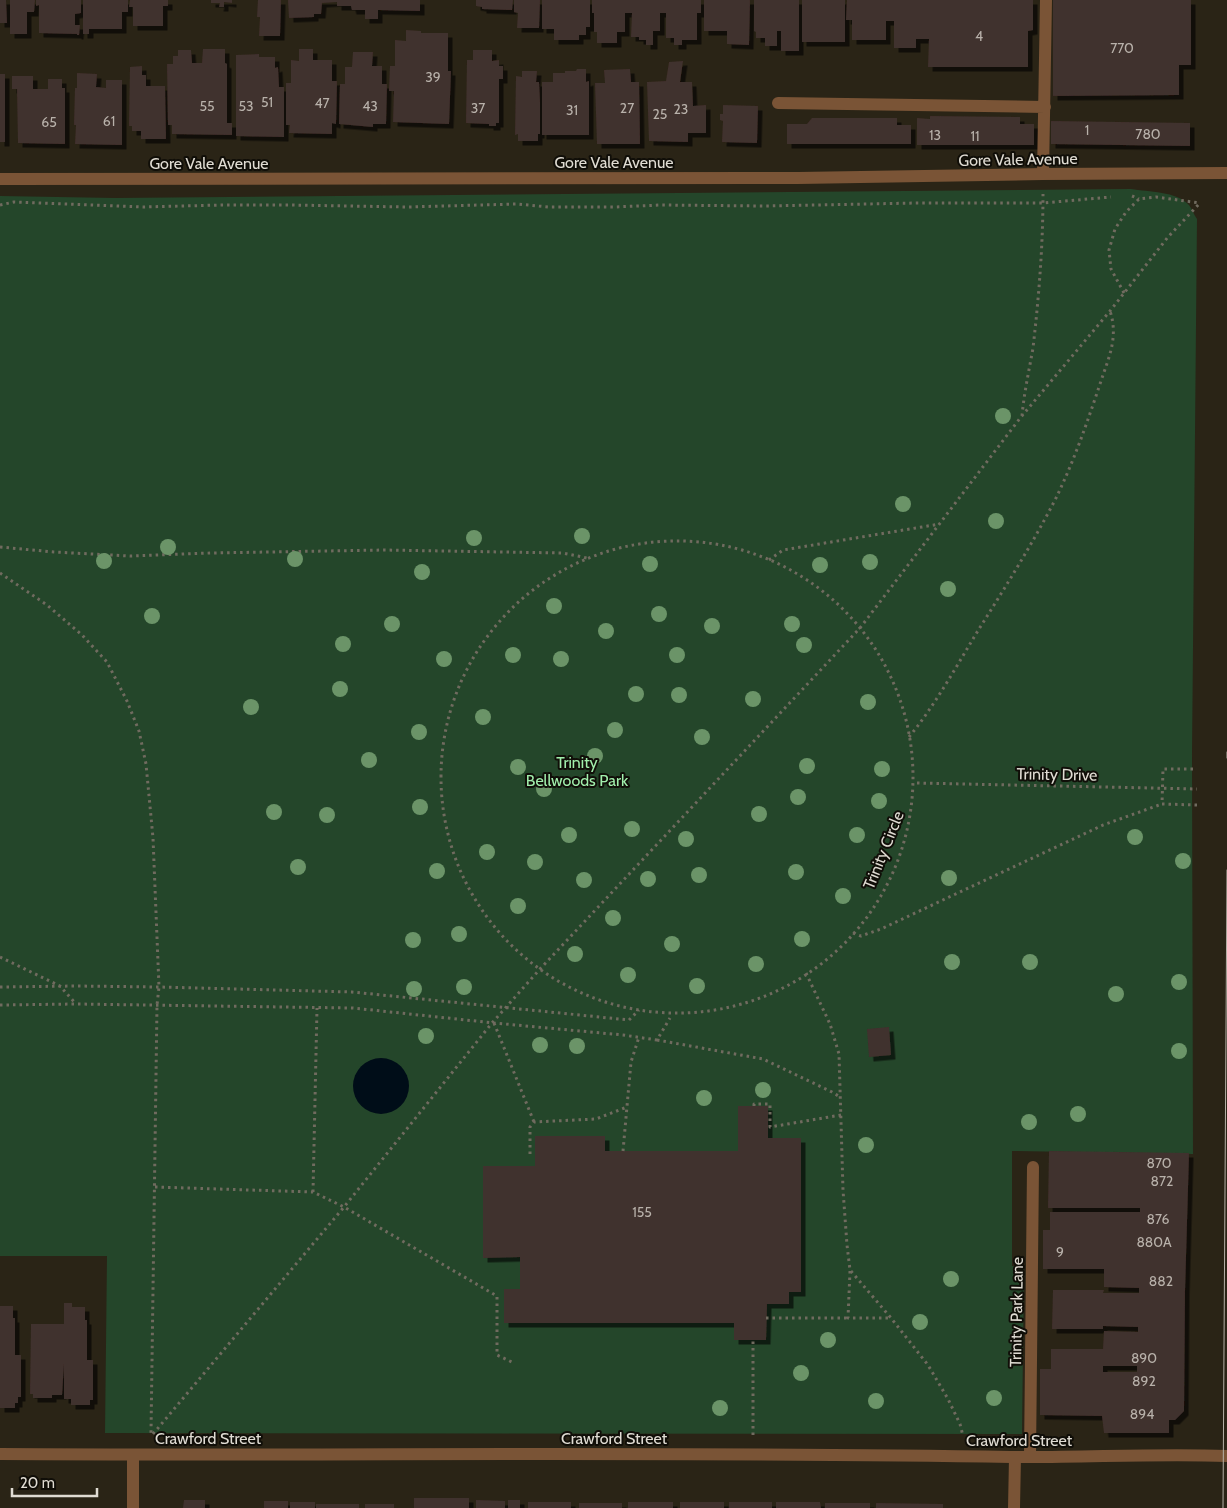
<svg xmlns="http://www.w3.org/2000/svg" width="1227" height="1508" font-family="Cabin,sans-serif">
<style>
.green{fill:#24462a}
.water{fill:#000d18}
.building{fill:#41302d;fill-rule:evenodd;filter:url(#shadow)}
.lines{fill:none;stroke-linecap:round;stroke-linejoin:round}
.path{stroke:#706b5f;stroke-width:3;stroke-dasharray:2.5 4;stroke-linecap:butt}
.service{stroke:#7a5436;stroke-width:12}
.minor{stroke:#7a5436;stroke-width:12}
.tram{stroke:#b7b3a9;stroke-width:1}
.tree{fill:#6b9468}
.labels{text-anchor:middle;stroke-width:4;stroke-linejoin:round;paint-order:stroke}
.number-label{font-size:14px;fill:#b8b1aa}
.street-label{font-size:16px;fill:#e0dcd3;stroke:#100e08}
.park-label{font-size:16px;fill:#a1efac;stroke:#100e08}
</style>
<defs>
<filter id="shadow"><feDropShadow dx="4.5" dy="4.5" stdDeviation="0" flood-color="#0009"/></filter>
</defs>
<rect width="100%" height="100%" fill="#2a2416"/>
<path class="green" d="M1131 189C1149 192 1176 191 1189 205 1192 209 1194 215 1197 219L1192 755 1193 1154 1012 1151V1266L1024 1267 1022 1434 105 1433 107 1256H0V196L115 198Z"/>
<path class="water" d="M353 1086a28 28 0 1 1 56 0a28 28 0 1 1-56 0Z"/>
<path class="building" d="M0 0H6L7 23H0Z
M10 0H35L34 12H27V34H10Z
M36 0H81V13L75 14V25H80L79 35H77V34L39 33V5L36 6Z
M83 0H128V12H122V29H89V34H83Z
M130 0H168V6H163V26H133V7H129Z
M211 0H232V3L224 2V7H219L220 3H211Z
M258 0H281L280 36H259L260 17H257Z
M288 0H420V11L378 10V19H365V10H352L351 6H337V2L322 3 321 14H314V17L289 18Z
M476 0H513L512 10 482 9V7L476 6Z
M514 0H540L539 28H517L518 13 514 12Z
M542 0H590V27H586V35H579V40H554V29H542Z
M592 0H701V13H697V40H682V45H674V38H666V13H660V31H653V45H646V40H639V37H631L632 13H625V32H617V43H597V32H594V13H592Z
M704 0H750L749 45 727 44V31H704Z
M754 0H799V51H781V31H777V46H765V38H756V32L754 31Z
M802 0H845V42H802Z
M847 0H1033V30L1028 31V67H928L929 39H916V48H894V21H886V40H852V20H846Z
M1053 0H1191V65H1179V95L1053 96Z
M406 30 421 31V33H448V71H451L449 124 393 122 394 91H389L390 66H395V40L406 41Z
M203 49H225V63L227 64V123H232V135L172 134V125H168L167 64H173V56H178V50H191L192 63H202Z
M299 49H313V60H332V81H337L336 124 332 123V134L289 133 290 125H286V83H291V60L299 61Z
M473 50H492V61L499 60V66H503V79H499V123H496V126H489V124L466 123 467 60H473Z
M353 52H373L372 66H382V84H387L386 124H373V127L339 124 340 84H345V67H352Z
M259 54V57H275V68L278 67 279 87H284V137L236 136V55Z
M683 61 680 82H692L693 106 706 105V133H688V142L649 141 647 82 666 81 669 62Z
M142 66V75H146V86H165L166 139H141V131H132V126H129L130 67Z
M577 69H586V82L589 81V135H542V82H553V73H565V71H576Z
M630 69 631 82H639L640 144H597L595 83H605L604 70Z
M522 71H537L536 82H539L540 102V134H538V141H518V134L515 135 516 76 522 77Z
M77 73 97 74 96 87 106 88V80H122V145L75 144 76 125H74L75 88H77Z
M0 74H5V142H0Z
M12 76H33V89H48V79H62V88H65V144L18 143 17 89H12Z
M723 105 758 106 757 143 722 142 723 121 720 120V114H723Z
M930 116 1020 117V124H1034V145H917V118L930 119Z
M812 118H897V125H911V144H787V124H807Z
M1051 121 1190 123V146L1051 144Z
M889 1027 891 1055 869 1057 867 1029Z
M738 1106H768V1138H801V1292H789V1304H767L766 1340H734V1323H504V1289H520V1257L483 1258V1166H535V1136H605V1151H738Z
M1049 1151 1189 1153 1185 1291 1184 1411 1175 1420H1169V1433H1104L1102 1416 1040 1415V1369H1051V1349H1103L1104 1331 1138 1332V1327L1103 1326V1329H1052L1053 1290H1104L1103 1293H1139V1288L1104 1287V1269H1043V1230H1050V1212H1140V1208H1048ZM1103 1366H1137V1372H1103Z
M64 1303H72V1307H85V1320H87V1360H93V1400H90V1405H71V1399H64V1364L62 1395H52V1398H33V1394H30L31 1324H64Z
M0 1306H13V1318H15V1355H21V1397H18V1403H15V1408H0Z
M414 1498H469V1508H414Z
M184 1500H205V1508H183Z
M476 1500 505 1501V1508H476Z
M508 1500H520V1508H508Z
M264 1501H288V1508H264Z
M290 1502H315V1508H290Z
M528 1502H571V1508H528Z
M628 1502H673V1508H628Z
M680 1502H724V1508H680Z
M729 1502H772V1508H729Z
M776 1502H820L821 1508H776Z
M579 1503H622V1508H579Z
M825 1503H870V1508H825Z
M876 1503 943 1504V1508H876Z
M316 1504H359V1508H316Z
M365 1504H394V1508H365Z"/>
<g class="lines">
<path class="path" d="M1132 196 1139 199
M0 205 14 202 143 207 222 205H290L407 207 517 204 548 207H614L661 205 763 206 918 203H1043L1111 197
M1124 293 1111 269 1109 250 1115 229 1126 212 1139 199 1156 197 1200 203
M1022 416C1024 393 1029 371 1033 348 1039 296 1043 245 1043 194
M441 777a236 236 0 1 1 472 0a236 236 0 1 1-472 0Z
M0 547 54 552 130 556 211 553 384 550 563 553 587 558
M769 560 783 550 940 524
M0 573 47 605 82 635 107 662 127 701 139 731 146 764 153 838 159 987 157 1005 151 1433
M909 737C936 704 957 665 979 629 1006 586 1033 543 1056 498 1074 461 1087 423 1100 384 1108 359 1119 338 1110 311
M917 783 1197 789
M1197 805 1162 804 1163 769H1197
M853 933 861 936 881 929 1103 825 1162 804
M0 957 60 986 76 1004
M806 973 830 1024 839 1054 843 1190 847 1245 850 1270 891 1318 928 1365 948 1399 960 1424 963 1436
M0 987 76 986 159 987 352 992 629 1020 639 1010
M0 1005 76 1004 353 1008 494 1023 623 1035 657 1040 670 1018
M494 1023 534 1122
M657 1040 763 1059 832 1092 840 1097
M754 1106V1104H770V1127L841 1115
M623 1151 631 1062 639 1037
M530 1154V1127L534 1122 596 1119 627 1107
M155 1187 313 1192 344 1207 497 1296V1355L514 1363
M313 1192 317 1008
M850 1271 848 1318H890
M766 1318H848
M153 1434 344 1207 492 1023 540 969 860 628 1021 417 1110 311 1168 237 1200 203
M753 1435V1340"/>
<path class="service" d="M778 103 1045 107
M1043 174 1046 0
M1030 1457 1033 1167
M1014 1508 1015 1457"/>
<path class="minor" d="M0 179 798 178 1043 174 1227 173
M0 1454C337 1456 674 1451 1011 1457 1083 1458 1155 1453 1227 1456
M133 1508V1455"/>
<path class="tram" d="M1227 752V758
M1223 1508 1227 870"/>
</g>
<g class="tree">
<circle cx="1003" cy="416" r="8"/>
<circle cx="903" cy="504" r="8"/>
<circle cx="996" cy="521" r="8"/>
<circle cx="582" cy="536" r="8"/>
<circle cx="474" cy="538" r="8"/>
<circle cx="168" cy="547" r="8"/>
<circle cx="295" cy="559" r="8"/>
<circle cx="104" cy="561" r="8"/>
<circle cx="870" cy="562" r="8"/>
<circle cx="650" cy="564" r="8"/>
<circle cx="820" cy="565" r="8"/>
<circle cx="422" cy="572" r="8"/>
<circle cx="948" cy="589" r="8"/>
<circle cx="554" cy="606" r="8"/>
<circle cx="659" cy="614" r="8"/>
<circle cx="152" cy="616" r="8"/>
<circle cx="392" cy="624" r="8"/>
<circle cx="792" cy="624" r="8"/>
<circle cx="712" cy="626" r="8"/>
<circle cx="606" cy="631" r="8"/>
<circle cx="343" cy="644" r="8"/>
<circle cx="804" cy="645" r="8"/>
<circle cx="513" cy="655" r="8"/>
<circle cx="677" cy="655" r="8"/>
<circle cx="444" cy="659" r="8"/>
<circle cx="561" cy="659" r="8"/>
<circle cx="340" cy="689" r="8"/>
<circle cx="636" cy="694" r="8"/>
<circle cx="679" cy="695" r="8"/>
<circle cx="753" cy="699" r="8"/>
<circle cx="868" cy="702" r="8"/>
<circle cx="251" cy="707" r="8"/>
<circle cx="483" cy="717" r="8"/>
<circle cx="615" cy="730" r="8"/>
<circle cx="419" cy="732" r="8"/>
<circle cx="702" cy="737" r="8"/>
<circle cx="595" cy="756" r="8"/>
<circle cx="369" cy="760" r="8"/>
<circle cx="807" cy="766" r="8"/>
<circle cx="518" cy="767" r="8"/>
<circle cx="882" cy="769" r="8"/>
<circle cx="544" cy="789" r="8"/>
<circle cx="798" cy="797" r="8"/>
<circle cx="879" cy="801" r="8"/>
<circle cx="420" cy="807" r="8"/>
<circle cx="274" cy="812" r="8"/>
<circle cx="759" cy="814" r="8"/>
<circle cx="327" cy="815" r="8"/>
<circle cx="632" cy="829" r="8"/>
<circle cx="569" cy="835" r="8"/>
<circle cx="857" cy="835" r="8"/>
<circle cx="1135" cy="837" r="8"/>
<circle cx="686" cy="839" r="8"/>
<circle cx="487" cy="852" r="8"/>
<circle cx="1183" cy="861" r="8"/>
<circle cx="535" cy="862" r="8"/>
<circle cx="298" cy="867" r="8"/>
<circle cx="437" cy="871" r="8"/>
<circle cx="796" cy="872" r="8"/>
<circle cx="699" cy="875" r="8"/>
<circle cx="949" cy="878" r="8"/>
<circle cx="648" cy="879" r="8"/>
<circle cx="584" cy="880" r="8"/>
<circle cx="843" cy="896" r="8"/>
<circle cx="518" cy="906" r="8"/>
<circle cx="613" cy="918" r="8"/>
<circle cx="459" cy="934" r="8"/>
<circle cx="802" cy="939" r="8"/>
<circle cx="413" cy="940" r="8"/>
<circle cx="672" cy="944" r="8"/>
<circle cx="575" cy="954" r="8"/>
<circle cx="952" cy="962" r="8"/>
<circle cx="1030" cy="962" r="8"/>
<circle cx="756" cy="964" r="8"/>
<circle cx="628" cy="975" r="8"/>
<circle cx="1179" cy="982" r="8"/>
<circle cx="697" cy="986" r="8"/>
<circle cx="464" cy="987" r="8"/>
<circle cx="414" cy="989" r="8"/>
<circle cx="1116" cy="994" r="8"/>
<circle cx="426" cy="1036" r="8"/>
<circle cx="540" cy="1045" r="8"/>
<circle cx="577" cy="1046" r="8"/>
<circle cx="1179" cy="1051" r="8"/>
<circle cx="763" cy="1090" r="8"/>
<circle cx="704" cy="1098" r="8"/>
<circle cx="1078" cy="1114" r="8"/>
<circle cx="1029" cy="1122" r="8"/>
<circle cx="866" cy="1145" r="8"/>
<circle cx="951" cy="1279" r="8"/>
<circle cx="920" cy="1322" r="8"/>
<circle cx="828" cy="1340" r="8"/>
<circle cx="801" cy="1373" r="8"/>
<circle cx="994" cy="1398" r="8"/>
<circle cx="876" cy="1401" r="8"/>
<circle cx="720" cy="1408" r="8"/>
</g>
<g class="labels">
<g class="number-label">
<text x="979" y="41">4</text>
<text x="1122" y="53">770</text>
<text x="433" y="82">39</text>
<text x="267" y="107">51</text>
<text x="322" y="108">47</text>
<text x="207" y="111">55</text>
<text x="246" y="111">53</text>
<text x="370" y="111">43</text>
<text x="478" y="113">37</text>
<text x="627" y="113">27</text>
<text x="681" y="114">23</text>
<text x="572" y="115">31</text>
<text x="660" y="119">25</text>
<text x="109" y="126">61</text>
<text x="49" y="127">65</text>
<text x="1087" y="135">1</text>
<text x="1148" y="139">780</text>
<text x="935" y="140">13</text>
<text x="975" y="141">11</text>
<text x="1159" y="1168">870</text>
<text x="1162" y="1186">872</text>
<text x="642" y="1217">155</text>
<text x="1158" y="1224">876</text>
<text x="1154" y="1247">880A</text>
<text x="1060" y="1257">9</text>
<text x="1161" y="1286">882</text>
<text x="1144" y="1363">890</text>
<text x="1144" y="1386">892</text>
<text x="1142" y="1419">894</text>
</g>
<g class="street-label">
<text transform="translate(1018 159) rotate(-1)" y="6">Gore Vale Avenue</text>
<text x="614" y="168">Gore Vale Avenue</text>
<text x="209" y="169">Gore Vale Avenue</text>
<text transform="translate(1057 774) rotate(1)" y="6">Trinity Drive</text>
<text transform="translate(883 850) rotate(-68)" y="6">Trinity Circle</text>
<text transform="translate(1016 1312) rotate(-89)" y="6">Trinity Park Lane</text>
<text x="208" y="1444">Crawford Street</text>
<text x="614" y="1444">Crawford Street</text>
<text x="1019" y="1446">Crawford Street</text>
</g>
<g class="park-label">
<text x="577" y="768">Trinity<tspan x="577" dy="18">Bellwoods Park</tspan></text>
</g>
</g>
<path d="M12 1488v8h85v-8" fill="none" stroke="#e0dcd3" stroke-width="2.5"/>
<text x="20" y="1488" font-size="15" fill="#e0dcd3" stroke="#100e08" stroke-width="4" paint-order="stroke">20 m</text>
</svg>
